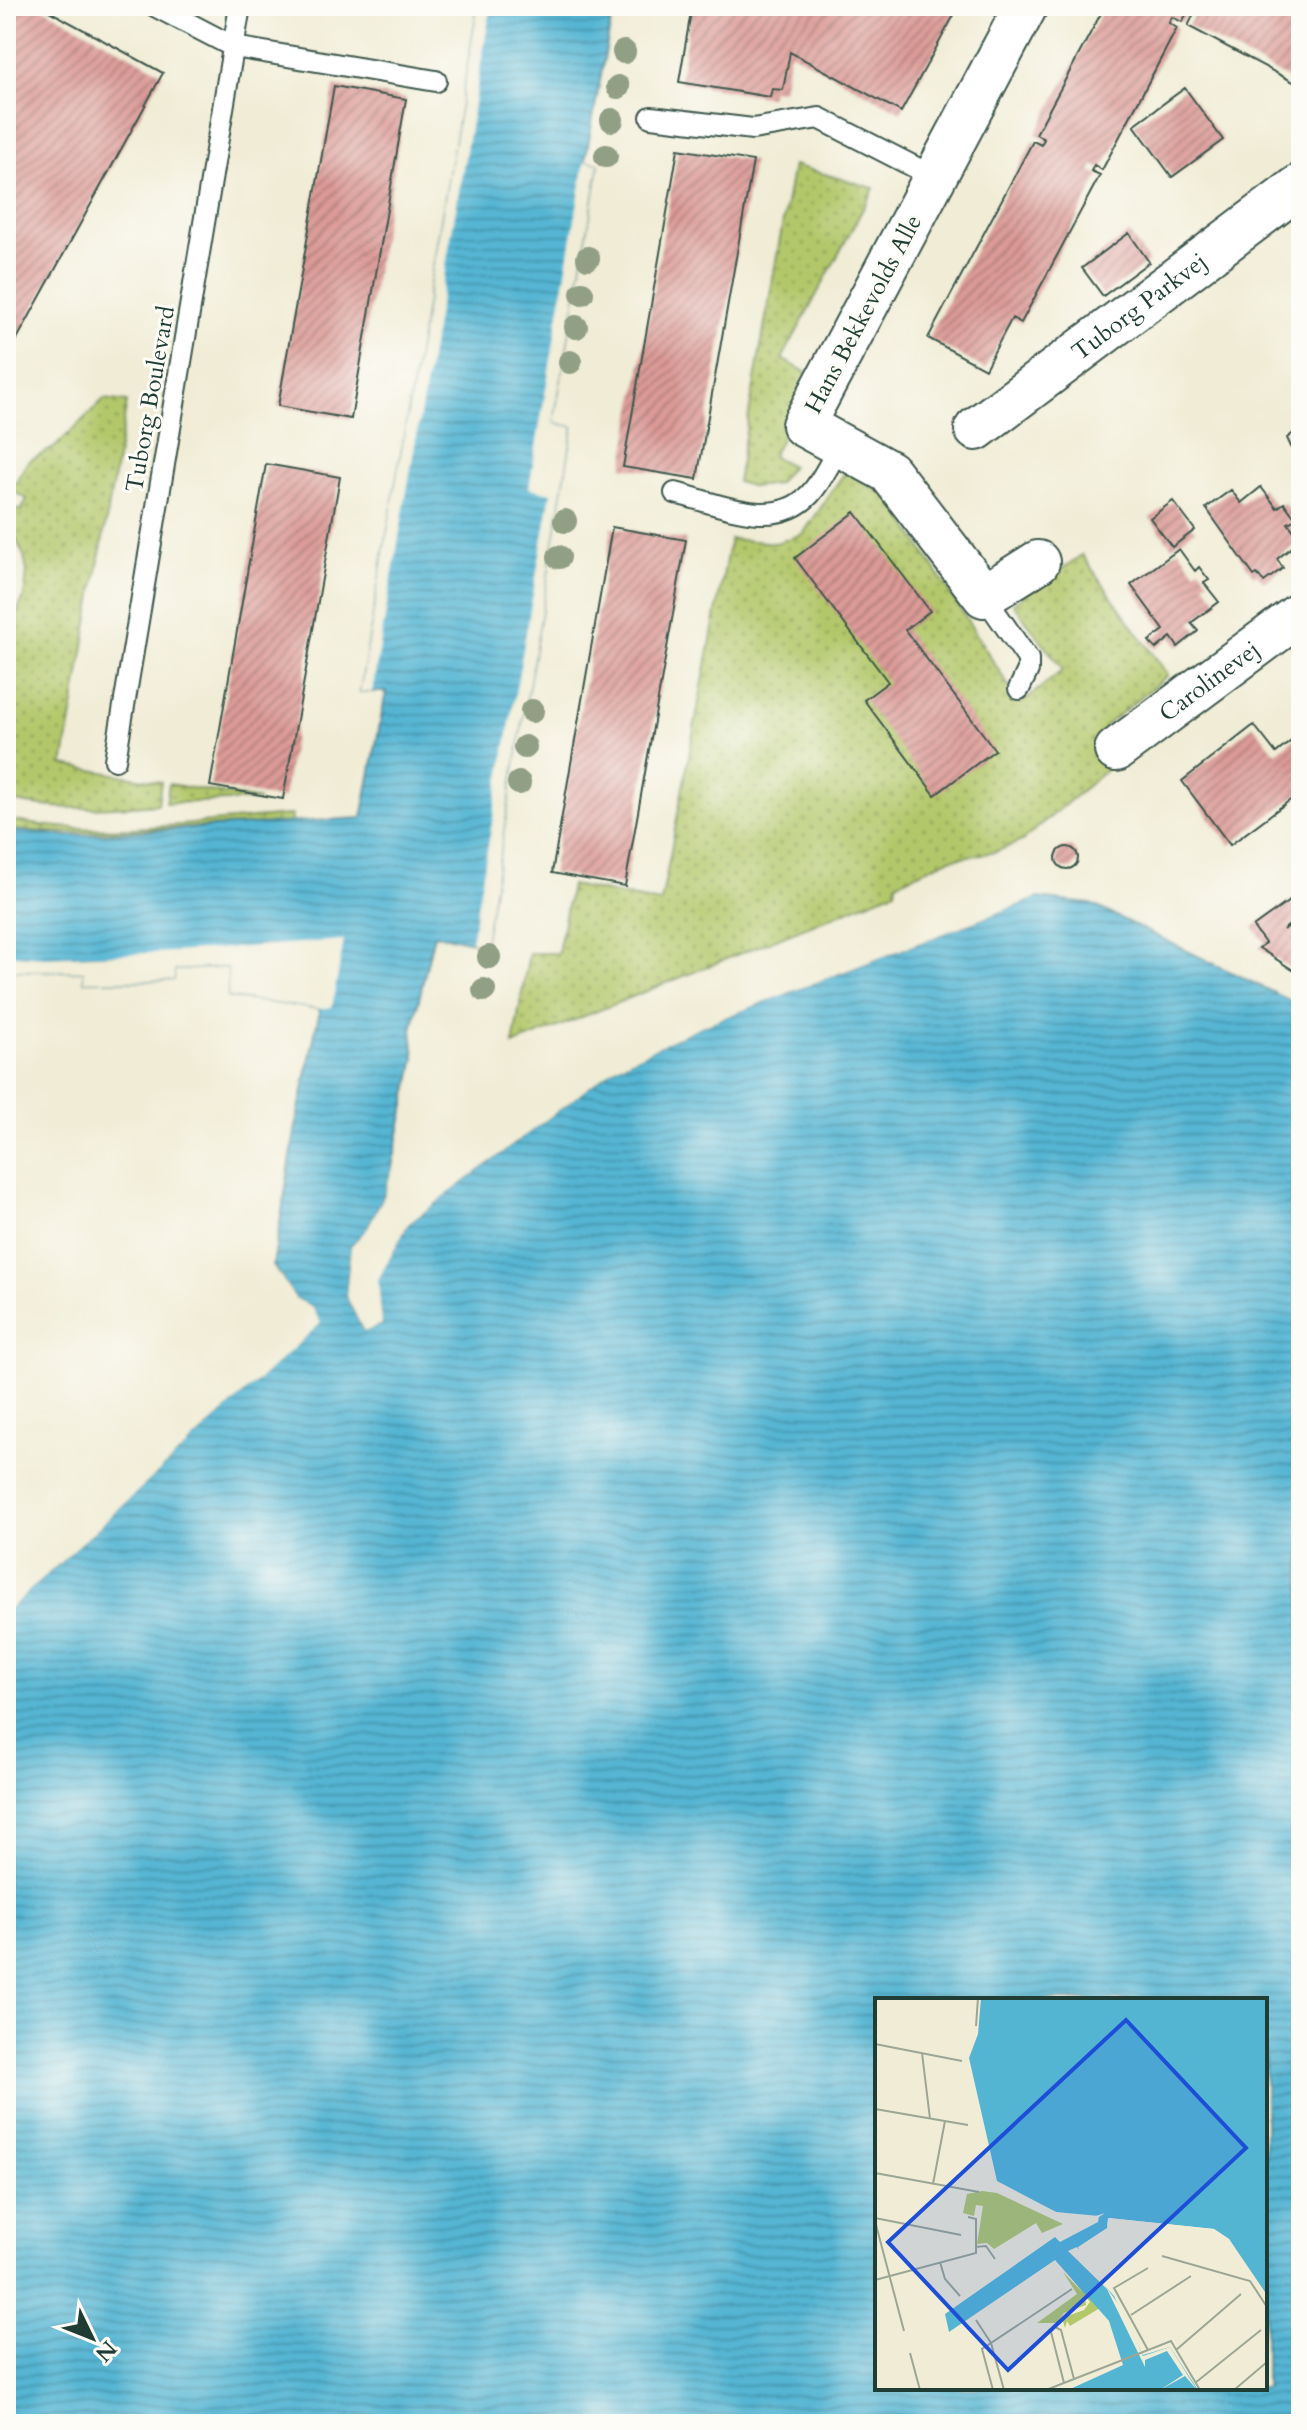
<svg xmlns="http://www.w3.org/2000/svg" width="1307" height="2430" font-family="Cardo,serif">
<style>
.green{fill:url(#green-dots);stroke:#698250;stroke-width:2}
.water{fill:url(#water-rules);stroke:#3a7984;stroke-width:2;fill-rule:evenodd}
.pier{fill:#f0ecd5}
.building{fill:url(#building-hatch)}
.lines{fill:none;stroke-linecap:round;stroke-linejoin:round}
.lane-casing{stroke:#3e574c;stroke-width:24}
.street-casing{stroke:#3e574c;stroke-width:46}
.lane{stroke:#fff;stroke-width:20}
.street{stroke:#fff;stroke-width:42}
.tree{fill:#919f84}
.labels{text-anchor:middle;stroke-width:6;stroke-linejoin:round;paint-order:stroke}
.street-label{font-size:24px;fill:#1f3d34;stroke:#fdfcf7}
.inset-road{fill:none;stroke:#9ca695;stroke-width:2}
.view{fill:#1d4ed8;fill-opacity:0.15;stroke:#1d4ed8;stroke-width:4}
.inset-edge{fill:none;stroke:#1f3d34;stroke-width:4}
</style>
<defs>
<pattern id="green-dots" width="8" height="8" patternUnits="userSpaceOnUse" patternTransform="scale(2)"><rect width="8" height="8" fill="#b3c76b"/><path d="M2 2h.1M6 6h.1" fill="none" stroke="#91a359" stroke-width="1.8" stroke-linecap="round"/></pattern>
<pattern id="water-rules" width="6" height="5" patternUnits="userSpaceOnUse" patternTransform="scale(2)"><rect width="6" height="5" fill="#54b5d3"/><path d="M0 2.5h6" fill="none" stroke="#4594ac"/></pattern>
<pattern id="building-hatch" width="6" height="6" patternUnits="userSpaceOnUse" patternTransform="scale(2)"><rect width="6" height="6" fill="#db9a96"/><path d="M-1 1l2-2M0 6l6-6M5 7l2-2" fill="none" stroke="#b17f7b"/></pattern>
</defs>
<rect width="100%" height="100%" fill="#fdfcf7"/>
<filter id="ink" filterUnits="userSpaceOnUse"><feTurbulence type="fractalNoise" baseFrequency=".0125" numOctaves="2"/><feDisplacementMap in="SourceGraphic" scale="16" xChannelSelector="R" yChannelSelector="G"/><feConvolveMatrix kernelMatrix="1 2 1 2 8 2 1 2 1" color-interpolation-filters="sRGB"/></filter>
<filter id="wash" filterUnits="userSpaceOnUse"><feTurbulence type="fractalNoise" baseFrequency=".006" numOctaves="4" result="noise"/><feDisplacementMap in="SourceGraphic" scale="32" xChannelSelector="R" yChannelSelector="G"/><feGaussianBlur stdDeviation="1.8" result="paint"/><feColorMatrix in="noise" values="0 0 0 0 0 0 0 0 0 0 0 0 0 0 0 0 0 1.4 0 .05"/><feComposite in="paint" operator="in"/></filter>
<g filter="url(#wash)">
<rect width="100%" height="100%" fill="#f0ecd5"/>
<path class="green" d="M793 165 874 188 782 359 813 376 772 456 792 466 777 484 753 487 737 482Z
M104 399 127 402 63 765 161 782 158 804C107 808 56 812 6 800V631L24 598 27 572 24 556 6 517V505L21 511 27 499 11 490 28 461 54 448Z
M845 472 889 496 1020 704 1063 670 1013 603 1082 555 1168 675 1104 727 1105 771 1022 841 995 852 949 859 896 883 895 891 513 1045 529 953H558L571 885 661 903 730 539 776 543 803 534Z
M169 784 259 800 166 803Z
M292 815 291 823 67 833 6 830V819C97 840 200 821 292 815Z"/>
<path class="water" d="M478 6H614L585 161 599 164 553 423 573 427 484 944 434 934 412 1030 415 1058 391 1172 384 1196 367 1229 351 1246 346 1295 364 1332 382 1324 377 1280 408 1224 617 1066 699 1027 1036 898 1091 904 1301 1006V2424H6V1612L320 1323 312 1307 295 1298 273 1265 298 1114 320 1009 228 997V967L174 970V980L84 981V971L6 970V830L69 836 362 818 386 692H360ZM877 2000H1265V2388H877Z"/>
<path class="pier" d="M478 6H491L372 692H360Z
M585 161 599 164 553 423 573 427 484 944 471 941 551 493 529 488Z
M1034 895 1036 898 699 1027 617 1066 408 1224 378 1280 382 1324 364 1332 346 1295 351 1246 367 1229 384 1196 391 1172 394 1174 388 1198 370 1232 355 1248 350 1294 366 1327 378 1321 374 1279 405 1222 615 1062 698 1023Z
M344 940 332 1007 320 1009 228 997V967L174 970V980L84 981V971L6 970V954L44 957 173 952Z
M279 1274 295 1298 312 1307 321 1323 6 1612V1607L316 1322 309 1310 292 1301 276 1277Z"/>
<g id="blocks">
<path class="building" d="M6 6H40L163 73 6 359Z
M692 6H959L901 112 790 52 783 90 772 89 770 97 679 82Z
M1105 6H1301V86L1188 26 1193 16 1187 13 1182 22 1172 17 1169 23 1177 28 1102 170 1094 165 1091 171 1100 175 1021 323 1012 318 985 369 928 338 1033 141 1041 145 1044 139 1036 134Z
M334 86 406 99 351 419 278 406Z
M1185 88 1223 140 1172 177 1134 125Z
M678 149 753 161 697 479 623 467Z
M1129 233 1149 262 1103 296 1082 268Z
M1301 427V469L1287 438Z
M266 464 340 477 283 799 210 786Z
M1261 487 1277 508 1284 503 1296 519 1288 523 1301 540 1277 559 1283 568 1264 582 1257 574 1254 576 1206 508 1231 490 1241 503Z
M1173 501 1195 530 1172 547 1150 518Z
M855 512 930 611 905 630 995 750 935 795 864 700 888 682 795 558Z
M612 527 686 540 625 886 552 873Z
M1179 549 1195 571 1199 567 1209 580 1204 583 1219 602 1191 623 1198 631 1178 647 1171 637 1156 649 1149 641 1164 630 1131 585Z
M1254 725 1276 753 1295 738 1301 747V792L1230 845 1182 781Z
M1056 858a11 11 0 1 1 22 0a11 11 0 1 1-22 0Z
M1289 901 1301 916 1283 930 1301 919V957L1293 970 1259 948 1265 943 1253 927Z
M6 999 15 1000 7 1039 6 1038Z"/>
</g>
</g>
<g filter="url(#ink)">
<use href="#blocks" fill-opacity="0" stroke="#3e574c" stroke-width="2"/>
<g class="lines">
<defs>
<path id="lane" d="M155 6 234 47 436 81
M651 117 753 129 819 118 936 178
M675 493C718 503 775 532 810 494 822 481 831 461 840 445
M984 596 1028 659V670L1019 689
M115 760 240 6"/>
<g id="street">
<path d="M1026 6 803 425 889 472 984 596 1038 562"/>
<path id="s1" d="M976 429 1301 185"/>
<path id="s2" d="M1116 750 1301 613"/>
</g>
</defs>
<use href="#lane" class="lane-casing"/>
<use href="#street" class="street-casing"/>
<use href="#lane" class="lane"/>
<use href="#street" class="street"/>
</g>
<g class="tree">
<circle cx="624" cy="52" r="12"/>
<circle cx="618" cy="87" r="12"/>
<circle cx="612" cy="120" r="12"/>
<circle cx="606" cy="156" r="12"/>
<circle cx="588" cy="258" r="12"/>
<circle cx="582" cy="293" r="12"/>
<circle cx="576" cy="327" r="12"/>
<circle cx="570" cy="362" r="12"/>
<circle cx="565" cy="521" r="12"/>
<circle cx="559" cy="557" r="12"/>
<circle cx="532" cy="711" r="12"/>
<circle cx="525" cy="747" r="12"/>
<circle cx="519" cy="783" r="12"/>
<circle cx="489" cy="957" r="12"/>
<circle cx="484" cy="990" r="12"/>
</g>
</g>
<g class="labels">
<g class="street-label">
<text dy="8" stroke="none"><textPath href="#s1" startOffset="204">Tuborg Parkvej</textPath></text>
<text transform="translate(863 314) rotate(-62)" y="8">Hans Bekkevolds Alle</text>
<text transform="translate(150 399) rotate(-80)" y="8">Tuborg Boulevard</text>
<text dy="8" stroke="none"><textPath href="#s2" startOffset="116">Carolinevej</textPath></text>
</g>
</g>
<g transform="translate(875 1998)">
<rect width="392" height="392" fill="#f0ecd5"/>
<path d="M107 193 122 195 188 226 167 235 161 225 119 251 112 245 102 246 108 208 101 207 99 218 88 215 92 196ZM187 268 208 289 225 310 195 328 192 323 190 330 187 320 209 312 215 304ZM188 274 210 297 211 307 189 315 182 325H162L202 296Z" fill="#b3c76b"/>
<path d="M106 0H392V297L354 241 339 231 234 220 232 230 203 249 207 262 239 298 268 357 295 349 323 392H193L248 367 234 323 180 262 74 334 70 316 180 239 185 244 223 224 224 218 181 214 122 183 94 60 103 36Z" fill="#54b5d3"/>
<path d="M126 189 181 214 215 220 230 215 212 227 210 221 168 213ZM233 220 339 231 354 241 392 301 354 246 336 234 244 224 232 228ZM202 249 250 315 268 358 295 349 322 392 310 378 285 392 308 377 292 353 270 362V369L232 291 193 253Z" fill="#f0ecd5"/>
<path class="inset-road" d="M101 28 103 0M0 46 87 63M47 55 55 121M0 111 93 127M0 175 104 194M58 186 70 123M0 220 86 237M0 223 29 333M100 249 111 248 120 261M287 258 375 283 392 309M65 264 70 281 85 298M0 282 101 255V221L93 219M256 317 316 278M101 322 116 345 129 392M273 352 239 290 273 270M301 352 366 296M35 355 45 392M189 385 176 334 180 329 186 332 199 381M320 385 386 332M118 392 107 351 197 291M171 392 296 343 325 392M359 392 392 364"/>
<path class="view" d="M251 22 371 150 133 372 13 244Z"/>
<rect width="392" height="392" class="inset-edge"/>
</g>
<rect width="1307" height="2430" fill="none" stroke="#fdfcf7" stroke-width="32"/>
<g transform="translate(92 2338) rotate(133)" stroke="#fdfcf7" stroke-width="6" paint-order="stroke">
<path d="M0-6L14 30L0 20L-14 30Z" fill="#1f3d34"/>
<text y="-12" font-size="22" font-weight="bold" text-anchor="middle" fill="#1f3d34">N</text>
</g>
</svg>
